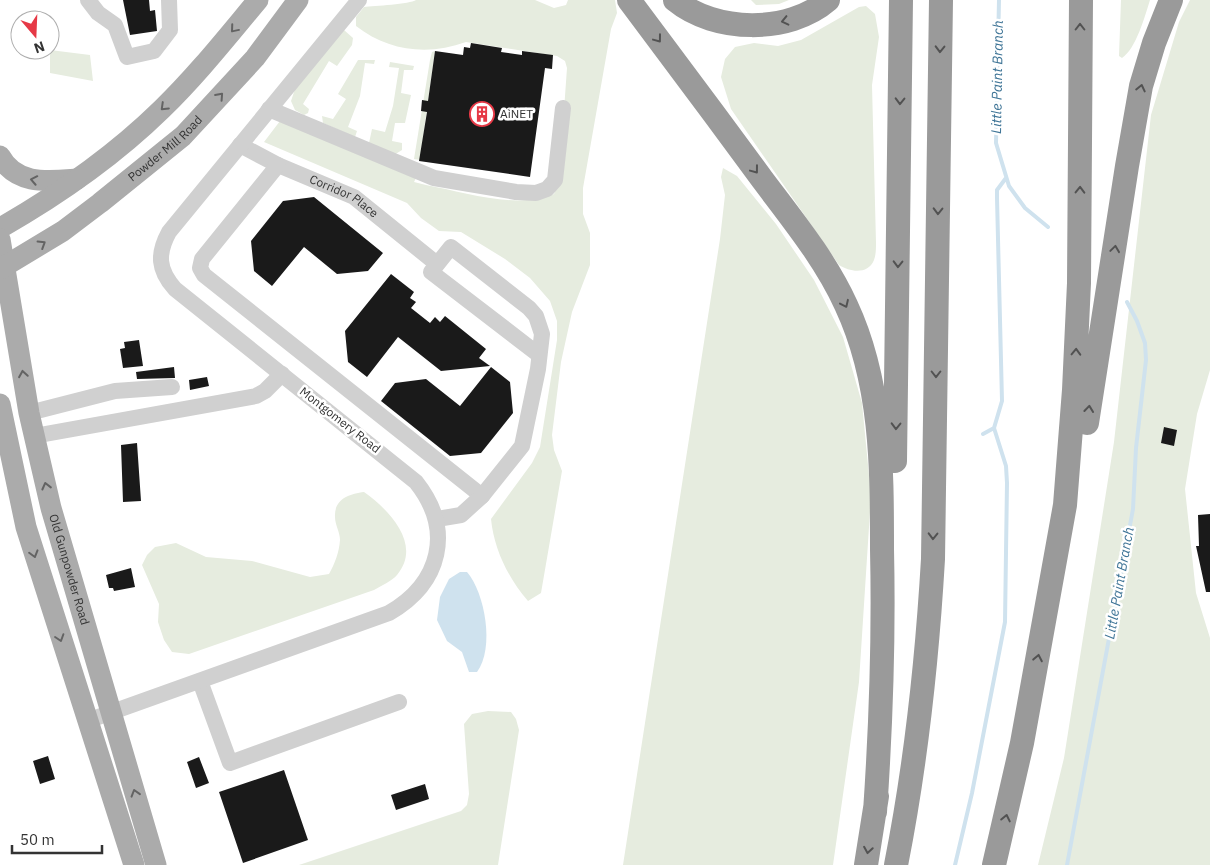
<svg xmlns="http://www.w3.org/2000/svg" width="1210" height="865" font-family="'IBM Plex Sans',sans-serif">
<style>
.green{fill:#e6ecdf}
.water{fill:#cfe2ee}
.lines{fill:none;stroke-linecap:round;stroke-linejoin:round}
.stream{stroke:#cfe2ee;stroke-width:4}
.building{fill:#1a1a1a}
.minor{stroke:#d0d0d0;stroke-width:16}
.major{stroke:#ababab;stroke-width:21}
.highway{stroke:#9a9a9a;stroke-width:24}
.oneway{stroke:#525252}
.oneway2{stroke:#636363}
.labels{text-anchor:middle;stroke-width:5;stroke-linejoin:round;paint-order:stroke}
.poi-label{font-size:12px;fill:#333;stroke:#fff;text-anchor:start}
.street-label{font-size:12px;fill:#333;stroke:#fff}
.water-label{font-size:14px;font-style:italic;fill:#3f7597;stroke:#fff}
</style>
<rect width="100%" height="100%" fill="#fff"/>
<path class="green" d="M416 0H535L554 8 566 5 568 0H615L617 13 611 29 583 188V214L590 233V265L572 312 561 362 552 435 554 450 562 471 541 593 528 601C508 578 494 549 491 519L532 463 540 447 557 340V321L550 301 530 278 505 259 461 232 439 231 421 218 407 203 264 142 280 121 416 178 414 182 426 185C465 192 516 210 554 194L559 180 567 68 565 61 557 56 466 42C428 56 388 51 356 26V17L364 7C374 6 410 4 416 0Z
M751 0H789L779 4 756 5Z
M1121 0H1150C1145 16 1136 49 1122 58L1119 56Z
M1190 0H1210V370L1197 414 1185 489 1196 593 1210 638V865H1038L1064 758 1114 442 1151 115 1179 22Z
M866 6 875 14 879 37 872 85 876 243C876 248 876 255 874 260 868 275 850 272 839 265L731 109 721 77 725 59 735 47 754 43 778 46 801 40 859 7Z
M344 30 353 38 352 45 337 66 329 61 303 104 309 109 308 113 304 115 295 110 291 101 295 89Z
M50 50 90 55 93 81 50 73Z
M435 51 420 160 414 159 430 60 432 52Z
M358 60H375L374 64 365 63 360 96 348 127 357 131 355 137 323 123 322 116 333 119 346 99 338 94Z
M390 62 414 66 413 70H404L401 93 411 95 405 123H395L392 141 402 143V150L394 155 369 143 372 129 385 132 393 106 399 68 389 67Z
M723 168 737 176 776 224 814 280 843 337 862 403 871 496 859 682 833 865H623L720 239 725 195 721 177Z
M364 492C388 509 423 544 397 575 392 581 381 586 374 590L189 654 172 652 164 640 158 622 159 604 142 565 147 555 155 547 176 543 206 557 252 561 310 577 329 574C335 563 339 553 340 540 340 532 335 525 335 517 334 499 349 494 364 492Z
M488 711 511 712 516 719 519 730 498 865H299L461 811 467 805 469 794 464 724 472 714Z"/>
<path class="water" d="M460 572H467C485 593 495 648 477 672H469L462 652 447 641 437 620 440 597 449 579Z"/>
<g class="lines">
<path class="stream" d="M999 0 996 143 1009 186 1025 208 1048 227
M983 434 994 428 1002 401 997 198V190L1006 178
M955 865 972 793 1005 622 1007 483 1006 466 994 428
M1067 865 1133 509 1136 448 1146 360 1145 343 1137 321 1127 302"/>
</g>
<path class="building" d="M123 0H149L150 11 155 10 157 31 130 35Z
M471 43 502 48 501 52 522 55V51L553 55 552 69 545 68 530 177 419 161 427 112 421 111 422 100 428 101 435 51 463 55 464 47 470 48Z
M314 197 383 253 368 271 337 274 304 247 272 286 254 271 251 241 283 201Z
M391 274 414 292 410 298 416 302 411 308 430 323 435 317 440 322 445 316 486 349 479 358 490 366 441 371 398 337 367 377 348 362 345 331Z
M139 340 143 366 123 368 120 349 125 348 124 342Z
M174 367 175 378 137 379 136 372Z
M491 367 510 382 513 413 481 453 450 456 381 401 395 383 426 379 460 406Z
M207 377 209 386 190 390 189 380Z
M1164 427 1177 430 1174 446 1161 443Z
M137 443 141 501 123 502 121 445Z
M1210 514V592H1206L1196 546H1199L1198 515Z
M131 568 135 587 114 591 113 588H109L106 575Z
M48 756 55 779 40 784 33 761Z
M199 757 209 783 196 788 187 762Z
M284 770 308 840 243 863 219 792Z
M425 784 429 799 396 810 391 795Z"/>
<g class="lines">
<g class="minor">
<path d="M88 0 98 13 115 25 127 57 154 51 170 30 169 0"/>
<path d="M269 109 434 178 516 192 536 193 547 189 555 180 563 108"/>
<path id="s1" d="M240 145 278 165 354 197 437 264"/>
<path d="M278 165 202 259 200 268 204 275 482 496"/>
<path d="M29 413 115 391 172 387"/>
<path d="M34 436 256 396 265 391 282 374"/>
<path d="M437 519 461 515 482 496 522 446 538 369 542 334 536 316 529 308 451 247 431 272 539 355"/>
<path d="M200 681 230 763 399 702"/>
<path d="M87 721 389 613C441 583 454 530 416 482L175 289C158 270 157 254 169 232L359 0"/>
</g>
<g class="major">
<path d="M0 156C16 186 49 181 77 179"/>
<path d="M0 228C58 195 114 156 162 109 197 75 227 37 258 0"/>
<path id="s2" d="M0 239 29 413 51 508 156 865"/>
<path id="s3" d="M0 269 63 231 100 203 183 136 255 58 298 0"/>
<path d="M0 404 26 527 134 865"/>
</g>
<path class="highway" d="M629 0C674 60 718 119 762 179 792 219 825 259 846 305 882 382 882 466 882 549 884 638 881 724 875 812
M675 0C715 33 789 34 828 0
M1087 423 1127 166 1141 86 1154 43 1171 0
M895 461 901 0
M866 865 877 796
M896 865C916 764 927 662 933 559L941 0
M994 865 1022 743 1065 505 1074 390 1079 283 1081 0"/>
</g>
<defs><path id="oneway-chevron" d="M-2-3.5L2.5 0L-2 3.5" fill="none" stroke-width="1.6" stroke-linecap="round" stroke-linejoin="round" transform="scale(1.25)"/></defs>
<g class="oneway">
<use href="#oneway-chevron" transform="translate(785 21) rotate(167)"/>
<use href="#oneway-chevron" transform="translate(1080 27) rotate(-90)"/>
<use href="#oneway-chevron" transform="translate(658 39) rotate(53)"/>
<use href="#oneway-chevron" transform="translate(940 49) rotate(91)"/>
<use href="#oneway-chevron" transform="translate(1141 88) rotate(-77)"/>
<use href="#oneway-chevron" transform="translate(900 101) rotate(91)"/>
<use href="#oneway-chevron" transform="translate(755 170) rotate(53)"/>
<use href="#oneway-chevron" transform="translate(1080 190) rotate(-89)"/>
<use href="#oneway-chevron" transform="translate(938 211) rotate(91)"/>
<use href="#oneway-chevron" transform="translate(1115 249) rotate(-82)"/>
<use href="#oneway-chevron" transform="translate(898 264) rotate(91)"/>
<use href="#oneway-chevron" transform="translate(845 304) rotate(65)"/>
<use href="#oneway-chevron" transform="translate(1076 352) rotate(-88)"/>
<use href="#oneway-chevron" transform="translate(936 374) rotate(90)"/>
<use href="#oneway-chevron" transform="translate(1089 409) rotate(-84)"/>
<use href="#oneway-chevron" transform="translate(896 426) rotate(91)"/>
<use href="#oneway-chevron" transform="translate(933 536) rotate(91)"/>
<use href="#oneway-chevron" transform="translate(1038 658) rotate(-79)"/>
<use href="#oneway-chevron" transform="translate(1006 818) rotate(-78)"/>
<use href="#oneway-chevron" transform="translate(868 850) rotate(99)"/>
</g>
<g class="oneway2">
<use href="#oneway-chevron" transform="translate(234 29) rotate(130)"/>
<use href="#oneway-chevron" transform="translate(220 96) rotate(-48)"/>
<use href="#oneway-chevron" transform="translate(164 107) rotate(136)"/>
<use href="#oneway-chevron" transform="translate(34 180) rotate(-169)"/>
<use href="#oneway-chevron" transform="translate(42 244) rotate(-32)"/>
<use href="#oneway-chevron" transform="translate(23 374) rotate(-99)"/>
<use href="#oneway-chevron" transform="translate(46 486) rotate(-104)"/>
<use href="#oneway-chevron" transform="translate(34 554) rotate(74)"/>
<use href="#oneway-chevron" transform="translate(60 638) rotate(72)"/>
<use href="#oneway-chevron" transform="translate(135 793) rotate(-107)"/>
</g>
<defs>
<symbol id="building-ring" viewBox="-11 -11 22 22"><circle r="9.5" fill="#fff" stroke="#e63946" stroke-width="1.5"/><path d="M-4-6H4V6H1V3H-1V6H-4ZM-2.5-4.3h1.7v1.8h-1.7ZM.8-4.3h1.7v1.8H.8ZM-2.5-1h1.7V.8h-1.7ZM.8-1h1.7V.8H.8Z" fill="#e63946"/></symbol>
</defs>
<g fill-rule="evenodd">
<use href="#building-ring" x="468" y="100" width="28" height="28"/>
</g>
<g class="labels">
<g class="poi-label">
<text x="500" y="118">AiNET</text>
</g>
<g class="street-label">
<text dy="4" stroke="none"><textPath href="#s3" startOffset="205">Powder Mill Road</textPath></text>
<text dy="4" stroke="none"><textPath href="#s1" startOffset="116">Corridor Place</textPath></text>
<text transform="translate(340 420) rotate(38)" y="4">Montgomery Road</text>
<text dy="4" stroke="none"><textPath href="#s2" startOffset="338">Old Gunpowder Road</textPath></text>
</g>
<g class="water-label">
<text transform="translate(997 77) rotate(-89)" y="5">Little Paint Branch</text>
<text transform="translate(1119 583) rotate(-80)" y="5">Little Paint Branch</text>
</g>
</g>
<g transform="translate(35 35) rotate(161)"><circle r="24" fill="#ffffff" stroke="#adadad"/>
<path d="M0-4L9 19L0 12L-9 19Z" fill="#e63946"/>
<text y="-8" font-size="14" font-weight="bold" text-anchor="middle" fill="#333333">N</text>
</g>
<path d="M12 845v8h90v-8" fill="none" stroke="#333333" stroke-width="2.5"/>
<text x="20" y="845" font-size="15" fill="#333333" stroke="#ffffff" stroke-width="4" paint-order="stroke">50 m</text>
</svg>
